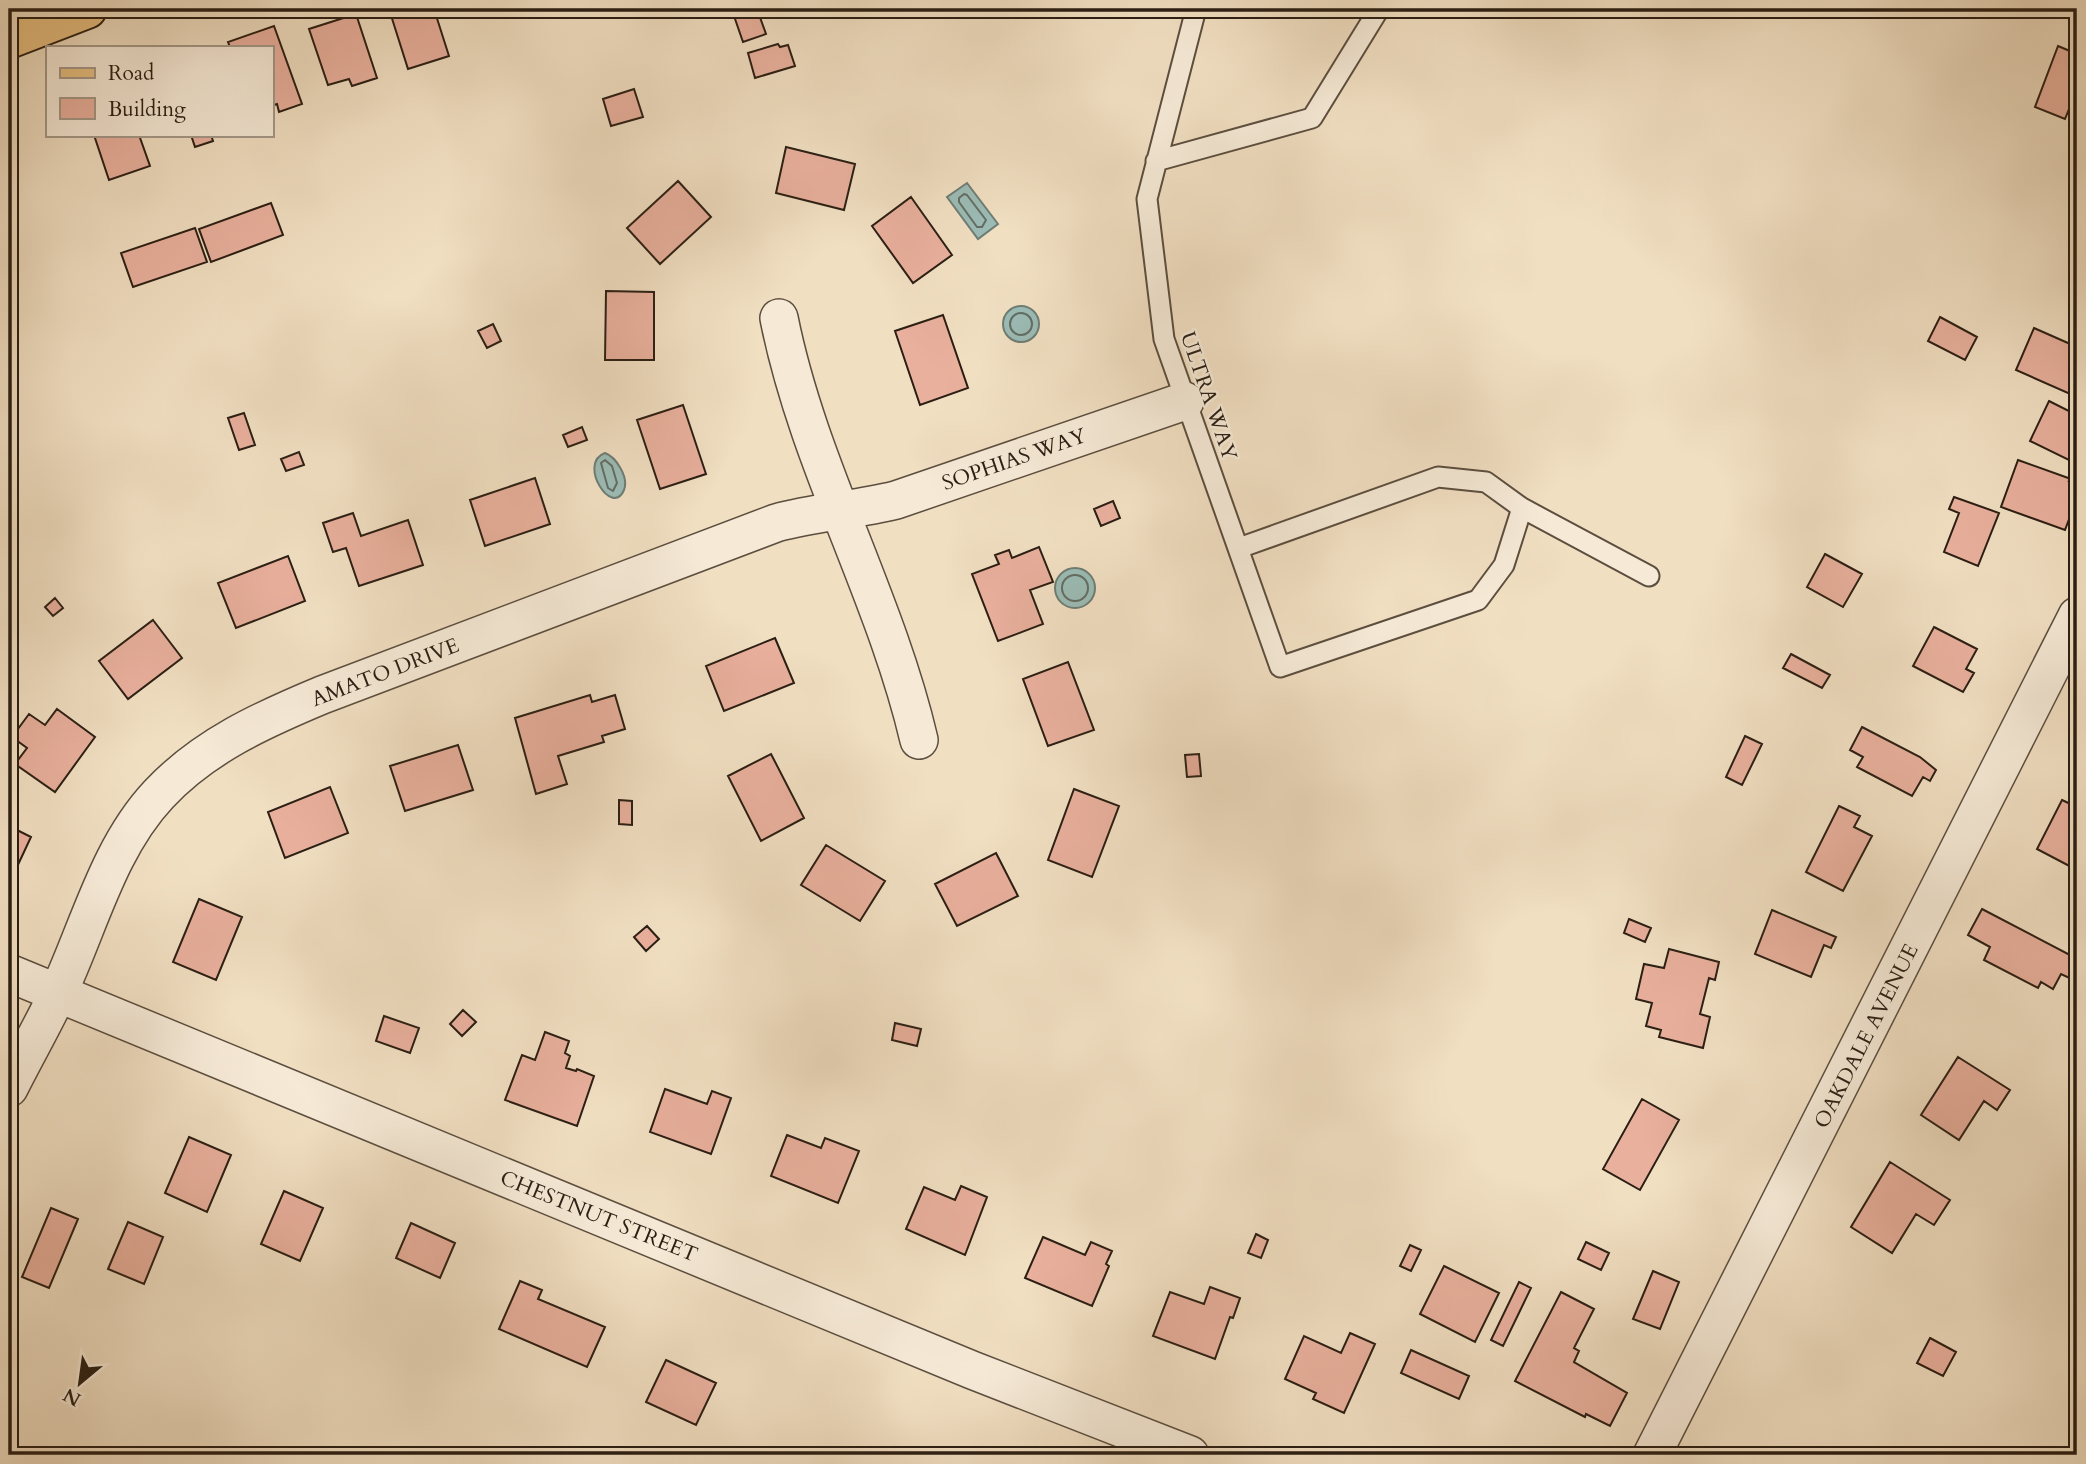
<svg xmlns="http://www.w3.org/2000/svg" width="2086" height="1464" font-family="Cardo,serif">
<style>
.water{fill:#9bbcb6;stroke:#6e7d75;stroke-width:2}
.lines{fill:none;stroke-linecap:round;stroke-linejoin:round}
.shore{stroke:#626d64;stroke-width:2}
.building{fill:#e9b09d;stroke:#2a1e13;stroke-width:2}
.lane-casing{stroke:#5c4e3f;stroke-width:23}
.street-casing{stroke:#5c4e3f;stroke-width:40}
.primary-casing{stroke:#2a1e13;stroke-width:42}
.lane{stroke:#f6ead7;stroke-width:19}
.street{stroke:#f6ead7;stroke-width:37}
.primary{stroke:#e8c081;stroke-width:38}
.labels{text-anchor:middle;stroke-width:5;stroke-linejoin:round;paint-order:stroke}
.street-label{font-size:21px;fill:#2a1e13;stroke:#f6ead7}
</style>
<rect width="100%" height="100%" fill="#f1dfc2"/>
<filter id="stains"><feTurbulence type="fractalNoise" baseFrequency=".00286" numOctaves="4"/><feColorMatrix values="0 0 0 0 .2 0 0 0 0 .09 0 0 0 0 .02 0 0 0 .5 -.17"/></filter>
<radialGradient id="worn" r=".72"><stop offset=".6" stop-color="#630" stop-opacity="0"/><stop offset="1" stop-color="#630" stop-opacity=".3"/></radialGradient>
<path class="water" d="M967 183 998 224 978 239 947 197Z
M1003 324a18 18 0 1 1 36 0a18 18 0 1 1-36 0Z
M605 453C616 457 629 477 624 490 612 518 577 463 605 453Z
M1055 588a20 20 0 1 1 40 0a20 20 0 1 1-40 0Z"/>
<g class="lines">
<path class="shore" d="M964 194 967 195 986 220 982 227H977L959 202V198Z
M1010 324a11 11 0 1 1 22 0a11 11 0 1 1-22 0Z
M605 460 612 466 617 483 613 491 608 488 601 463Z
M1062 588a13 13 0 1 1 26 0a13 13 0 1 1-26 0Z"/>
</g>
<path class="building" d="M389 9H434L449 56 408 69Z
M757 9 766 34 743 42 734 16Z
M356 14 377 78 352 86 349 79 328 85 309 29Z
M274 26 302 104 279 112 277 104 271 106V47H230L228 42Z
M778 44 780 47 788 45 795 66 755 78 748 53Z
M2058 46 2077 54V89L2065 119 2035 107Z
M634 89 643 117 611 126 603 99Z
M94 135H139L150 166 109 180Z
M191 135H211L213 141 195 147Z
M786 147 855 164 844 210 776 193Z
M678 181 711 217 660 264 627 228Z
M911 197 952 255 913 283 872 226Z
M271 203 283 235 211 262 199 229Z
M195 228 207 262 133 287 121 253Z
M606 291 654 292V360H605Z
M943 315 968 388 920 405 895 331Z
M1940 317 1977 337 1965 360 1928 341Z
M493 324 501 341 487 348 478 331Z
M2034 328 2077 347V397L2016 370Z
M2049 401 2077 415V464L2030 441Z
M683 405 706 474 660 489 637 420Z
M244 413 255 445 239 450 228 418Z
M582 427 587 440 568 447 563 435Z
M299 452 304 465 286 471 281 459Z
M2018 460 2071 479 2069 481 2077 484V498L2065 530 2001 507Z
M535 478 550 524 485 546 470 500Z
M1954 497 1999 513 1978 566 1944 552 1959 513 1949 509Z
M1113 501 1120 518 1101 526 1094 509Z
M353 513 361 536 408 520 423 565 359 586 346 548 333 552 323 523Z
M1039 547 1053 582 1030 590 1043 624 998 641 972 574 999 564 995 555 1009 550 1012 558Z
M1825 554 1862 574 1843 607 1807 587Z
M288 556 305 601 236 628 218 583Z
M55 598 63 608 53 616 45 607Z
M153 620 182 658 128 699 99 661Z
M1934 627 1977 649 1966 669 1974 673 1963 692 1913 666Z
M775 638 794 683 724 711 706 666Z
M1791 654 1830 675 1822 688 1783 668Z
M1068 662 1094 730 1048 746 1023 679Z
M590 695 592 702 615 695 625 729 602 736 604 742 558 756 567 784 536 794 515 718Z
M57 709 95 737 55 792 15 764 27 748 12 737 29 714 45 725Z
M1862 727 1920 757 1936 770 1930 781 1923 777 1912 796 1857 767 1863 757 1850 750Z
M1745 736 1762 744 1742 785 1726 777Z
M458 745 473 790 405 811 390 766Z
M771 754 804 818 761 841 728 776Z
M1199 754 1201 776 1187 777 1185 755Z
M330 787 348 833 285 858 268 812Z
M1074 789 1119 806 1092 877 1048 860Z
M619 800 632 801V825L619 824Z
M2062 800 2077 807V870L2037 849Z
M1839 806 1860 816 1854 827 1872 836 1843 891 1806 872Z
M9 826 31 837 9 884Z
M826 845 885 881 860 921 801 885Z
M996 853 1018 896 957 926 935 884Z
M199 899 242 917 216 980 173 962Z
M1982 909 2070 955 2069 958 2077 963 2076 981 2061 974 2053 989 2041 982 2038 988 1984 960 1990 947 1968 935Z
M1772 910 1836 937 1831 948 1824 945 1811 977 1755 954Z
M1629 919 1651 928 1645 942 1624 933Z
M647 926 659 939 646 951 634 937Z
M1669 949 1719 962 1715 980 1709 978 1700 1014 1710 1017 1703 1048 1659 1037 1661 1030 1646 1026 1652 1003 1636 999 1644 964 1664 968Z
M463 1010 476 1022 462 1036 450 1024Z
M384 1016 419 1028 410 1053 376 1041Z
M895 1023 921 1029 917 1046 892 1040Z
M545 1032 569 1041 565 1053 570 1056 566 1068 576 1071 577 1069 594 1076 577 1126 505 1100 522 1055 535 1060Z
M1958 1057 2010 1090 1997 1110 1984 1101 1959 1140 1921 1115Z
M665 1089 707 1104 712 1091 731 1098 711 1154 650 1132Z
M1642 1099 1679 1120 1640 1190 1603 1169Z
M787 1135 821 1148 825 1138 859 1151 838 1203 771 1176Z
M189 1137 231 1155 207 1212 165 1193Z
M1890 1162 1950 1200 1934 1225 1916 1214 1892 1253 1851 1227Z
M961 1186 987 1197 965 1255 906 1229 924 1187 955 1200Z
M284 1191 323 1208 300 1261 261 1244Z
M51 1208 78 1219 49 1288 22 1277Z
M128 1222 163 1237 144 1284 108 1269Z
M411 1223 455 1243 440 1278 396 1258Z
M1256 1234 1268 1240 1261 1258 1248 1253Z
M1043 1237 1085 1255 1091 1242 1112 1251 1106 1264 1109 1266 1092 1306 1025 1278Z
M1586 1242 1609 1253 1601 1270 1578 1259Z
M1410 1245 1421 1250 1411 1271 1400 1266Z
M1444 1266 1499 1293 1475 1342 1420 1314Z
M1653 1271 1679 1282 1660 1329 1633 1319Z
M520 1281 542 1290 538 1299 605 1327 587 1367 499 1329Z
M1519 1282 1531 1288 1503 1346 1491 1340Z
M1210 1287 1240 1298 1233 1318 1230 1317 1215 1359 1153 1336 1170 1292 1204 1304Z
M1561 1292 1594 1309 1574 1348 1579 1351 1574 1362 1627 1393 1610 1426 1586 1414 1585 1417 1515 1381Z
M1350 1333 1375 1344 1344 1413 1313 1399 1316 1393 1285 1379 1304 1336 1341 1353Z
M1930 1338 1956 1352 1943 1376 1917 1363Z
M1411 1350 1469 1376 1459 1399 1401 1373Z
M666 1360 716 1383 696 1425 646 1402Z"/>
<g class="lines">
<defs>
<path id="lane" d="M1196 9 1147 199 1164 339 1280 667 1478 600 1504 565 1522 508 1486 482 1438 477 1239 548
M1156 161 1312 118 1379 9
M1522 508 1649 576"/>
<path id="street" d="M779 318C808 464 885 595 919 740
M9 973 972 1370 1190 1455
M9 1088C25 1056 43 1025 58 993 89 927 108 848 159 794 204 746 262 720 322 695L776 523C816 512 856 510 896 500L1185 401
M1652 1455 2077 616"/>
<path id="primary" d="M9 39 87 9"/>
</defs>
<use href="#lane" class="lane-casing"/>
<use href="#street" class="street-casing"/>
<use href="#primary" class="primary-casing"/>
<use href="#lane" class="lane"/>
<use href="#street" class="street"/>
<use href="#primary" class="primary"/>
</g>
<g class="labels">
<g class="street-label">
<text transform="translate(1209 396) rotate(71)" y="7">ULTRA WAY</text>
<text transform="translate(1014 459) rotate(-19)" y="7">SOPHIAS WAY</text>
<text transform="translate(385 672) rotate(-21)" y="7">AMATO DRIVE</text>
<text transform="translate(1866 1036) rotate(-63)" y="7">OAKDALE AVENUE</text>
<text transform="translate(599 1216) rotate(22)" y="7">CHESTNUT STREET</text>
</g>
</g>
<rect width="2086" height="1464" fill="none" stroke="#f1dfc2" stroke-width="35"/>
<rect x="10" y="10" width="2065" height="1443" fill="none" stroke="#2a1e13" stroke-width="3.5"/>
<rect x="18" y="18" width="2051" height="1429" fill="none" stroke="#2a1e13" stroke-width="2"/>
<rect x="46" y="46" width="228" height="91" fill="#f6ead7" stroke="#a49889" stroke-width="2"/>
<rect x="60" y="68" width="35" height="10" fill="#e8c081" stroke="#a49889" stroke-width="2"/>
<text x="108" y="80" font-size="21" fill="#2a1e13">Road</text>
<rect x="60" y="98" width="35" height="21" fill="#e9b09d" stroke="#a49889" stroke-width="2"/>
<text x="108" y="116" font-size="21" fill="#2a1e13">Building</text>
<g transform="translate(80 1383) rotate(209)" stroke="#f6ead7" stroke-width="5" paint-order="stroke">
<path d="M0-5L12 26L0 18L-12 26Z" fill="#2a1e13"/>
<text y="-10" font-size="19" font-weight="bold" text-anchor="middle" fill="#2a1e13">N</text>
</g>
<rect width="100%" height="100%" filter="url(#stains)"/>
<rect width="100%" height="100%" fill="url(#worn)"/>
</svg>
